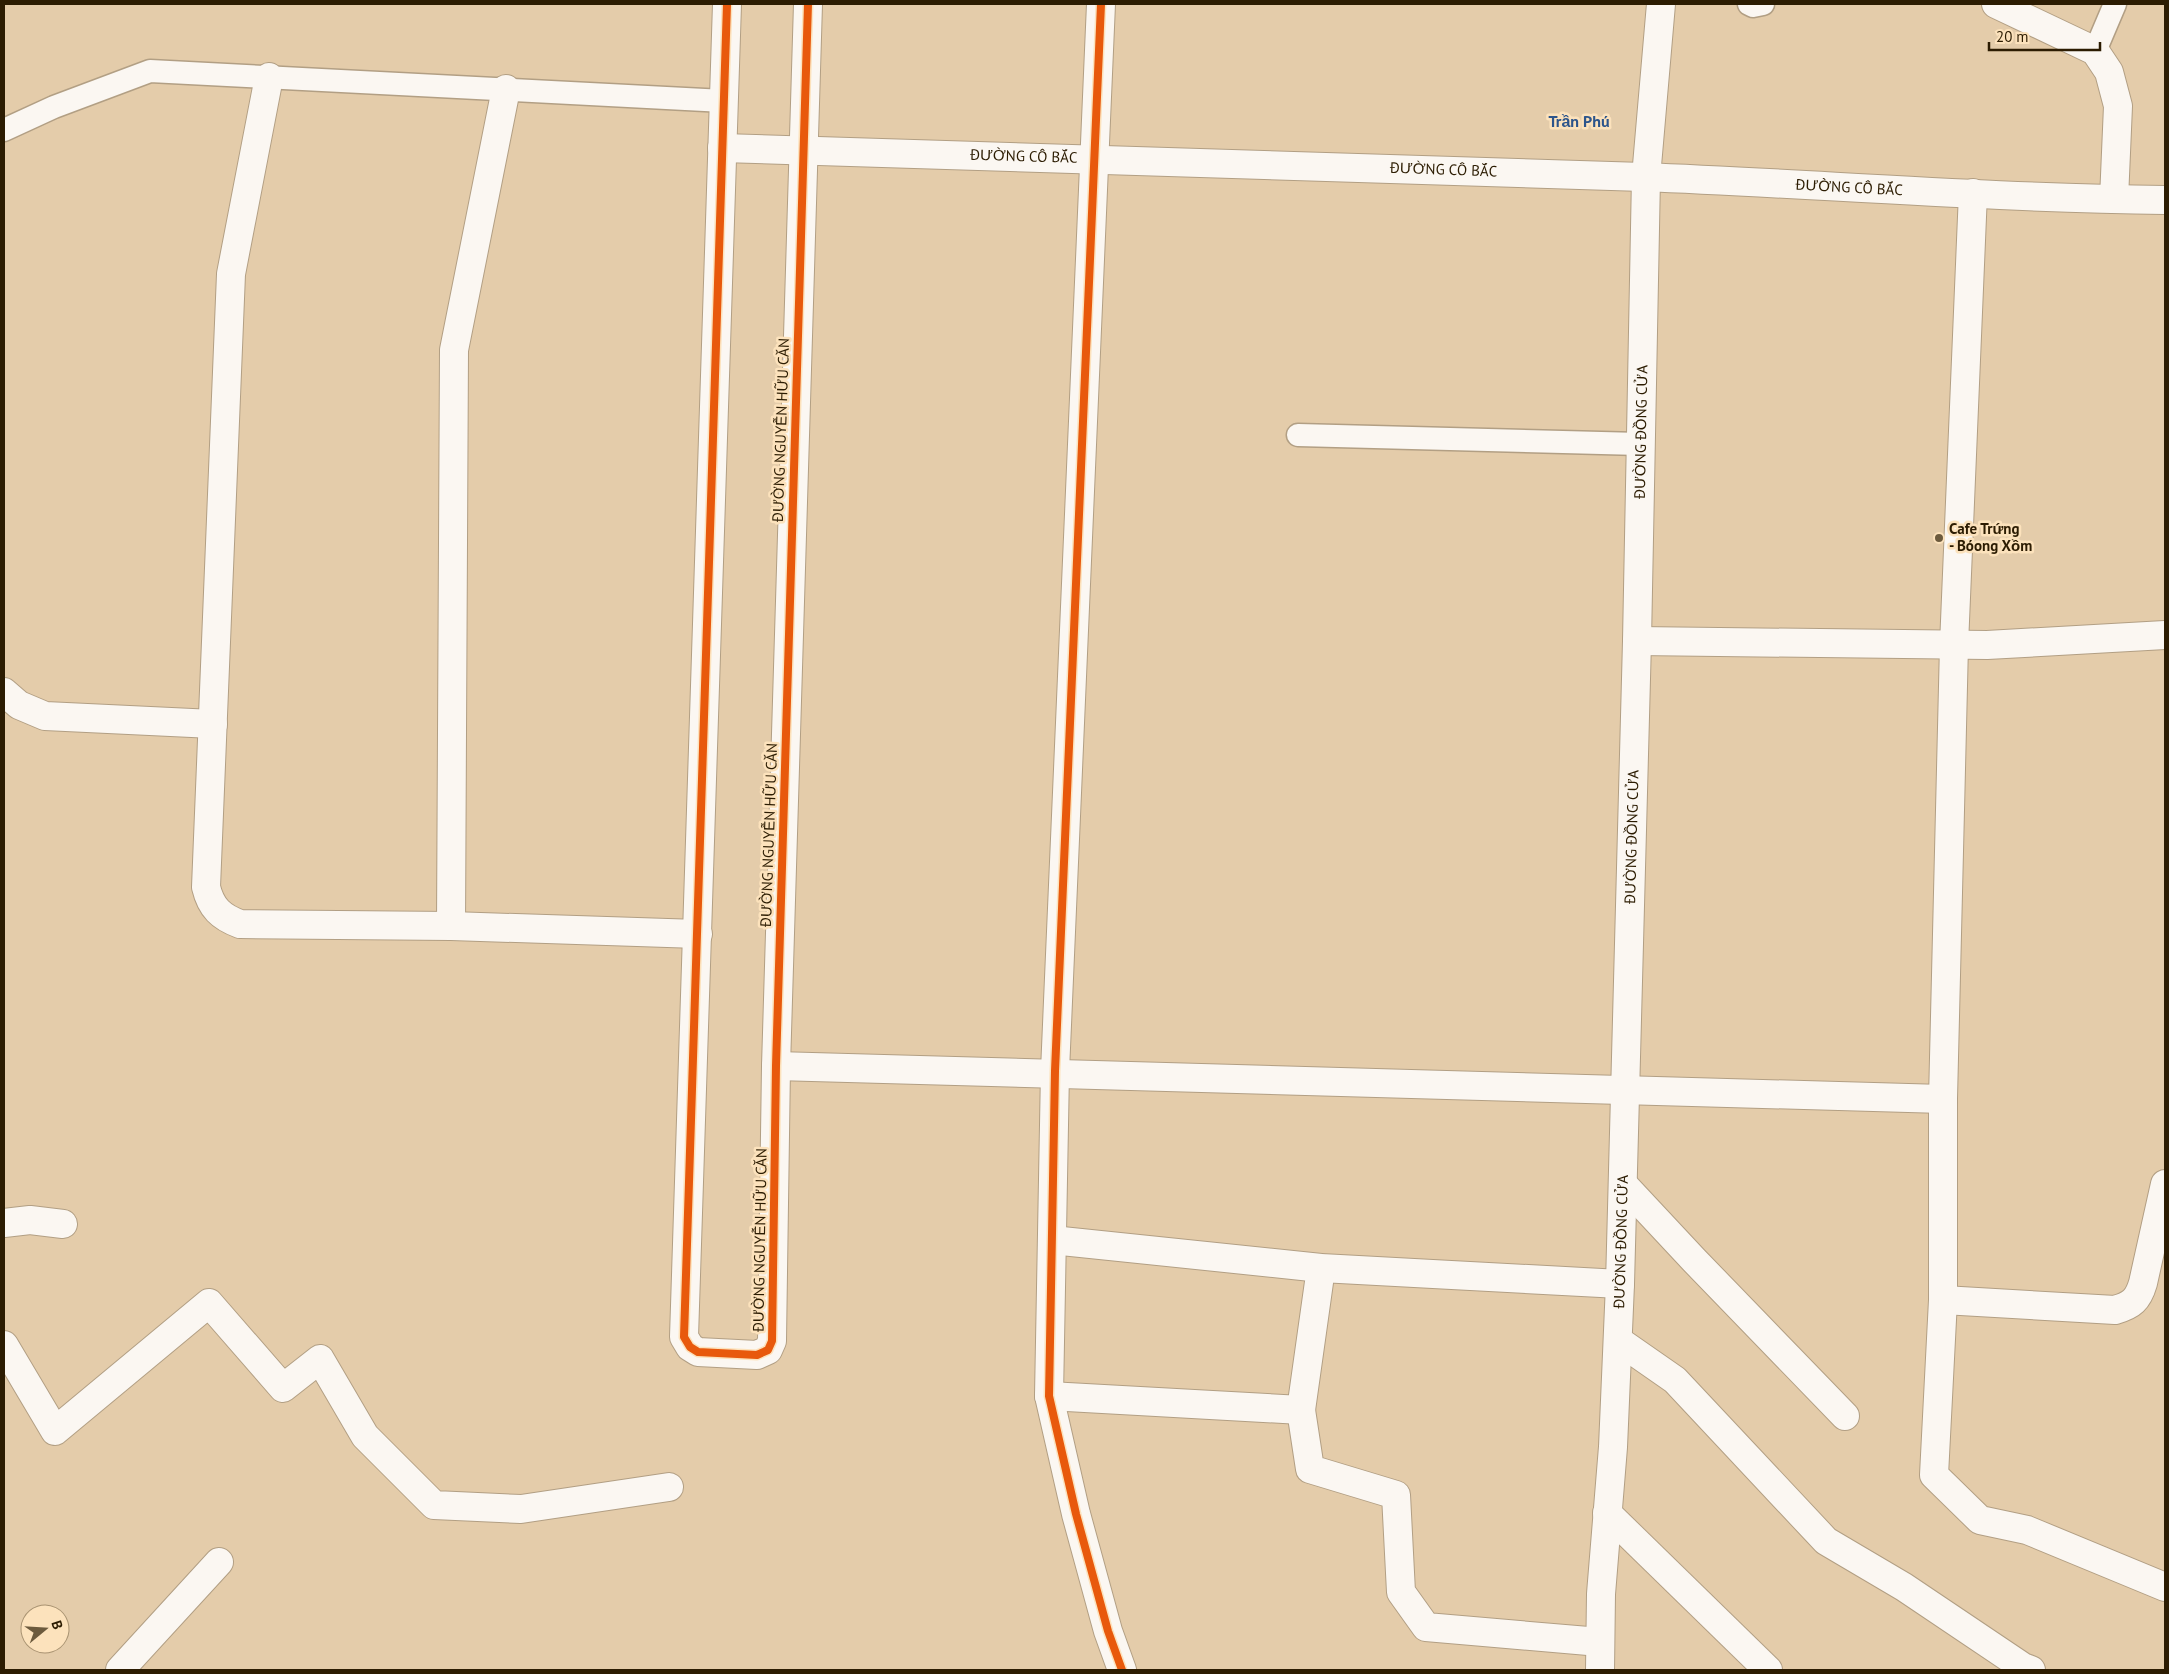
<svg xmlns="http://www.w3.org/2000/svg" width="2169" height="1674" font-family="'PT Sans',sans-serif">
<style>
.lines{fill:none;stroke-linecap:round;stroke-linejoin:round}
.lane-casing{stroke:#b29f84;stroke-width:25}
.street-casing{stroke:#b29f84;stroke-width:30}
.lane{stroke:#fbf7f2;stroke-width:22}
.street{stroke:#fbf7f2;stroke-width:28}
.cycleway-casing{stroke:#fce2bc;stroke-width:11}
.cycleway{stroke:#e8590c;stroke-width:8}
.poi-dot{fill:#6c5a3d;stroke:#fce2bc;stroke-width:2}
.labels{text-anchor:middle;stroke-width:5;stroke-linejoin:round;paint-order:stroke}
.street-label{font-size:15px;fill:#2c1c02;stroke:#fce2bc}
.poi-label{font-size:15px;font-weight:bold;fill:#2c1c02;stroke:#fce2bc;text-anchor:start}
.neighbourhood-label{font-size:16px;font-weight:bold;fill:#2d558b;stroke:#fce2bc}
</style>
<rect width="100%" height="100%" fill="#e4ccaa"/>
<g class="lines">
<defs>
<path id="lane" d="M1749 4 1753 6 1763 4
M2095 51 2115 4
M4 130 54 107 150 71 724 101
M1298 435 1640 444"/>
<g id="street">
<path d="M727 4 684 1337 690 1347 698 1352 757 1355 768 1350 772 1341 776 1066 808 4"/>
<path d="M1101 4 1055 1071 1049 1396 1076 1514 1108 1631 1122 1670"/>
<path d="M1996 4 2095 51 2109 72 2118 106 2114 199"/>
<path d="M269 77 231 274 206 887C211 908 221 917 240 924L451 926 698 934"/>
<path id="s1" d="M722 148C1029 156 1336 165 1643 177 1817 184 1991 198 2165 200"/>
<path d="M1973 193 1954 645 1943 1099V1300L1934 1475 1980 1520 2027 1530 2165 1587"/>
<path d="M1637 641 1987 645 2165 635"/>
<path d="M4 692 19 705 45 716 213 724"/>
<path d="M451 926 454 350 506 89"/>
<path d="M776 1066C1165 1074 1554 1085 1943 1099"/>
<path d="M1623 1184 1694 1260 1845 1416"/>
<path d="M4 1223 30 1220 63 1224"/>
<path d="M1052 1240 1321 1268 1620 1284"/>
<path d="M1943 1300 2115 1310C2132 1305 2138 1300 2143 1283L2165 1184"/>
<path d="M1619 1341 1675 1380 1826 1541 1904 1587 2023 1667 2031 1670"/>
<path d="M4 1345 55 1431 209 1303 283 1388 320 1359 365 1436 434 1505 521 1509 669 1487"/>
<path d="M1049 1396 1301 1410 1321 1268"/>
<path d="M1301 1410 1310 1469 1396 1495 1401 1592 1426 1627 1600 1642"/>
<path d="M1607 1513 1768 1670"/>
<path d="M120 1670 219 1562"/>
<path id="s2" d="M1600 1670 1601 1594 1613 1447 1620 1284 1637 641 1646 177 1661 4"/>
</g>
</defs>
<use href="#lane" class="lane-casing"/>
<use href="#street" class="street-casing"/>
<use href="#lane" class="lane"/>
<use href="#street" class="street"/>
<defs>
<path id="cycleway" d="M727 4 684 1337 690 1347 698 1352 757 1355 768 1350 772 1341 776 1066 808 4
M1101 4 1055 1071 1049 1396 1076 1514 1108 1631 1122 1670"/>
</defs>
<use href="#cycleway" class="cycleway-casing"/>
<use href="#cycleway" class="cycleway"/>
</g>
<circle class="poi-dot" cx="1939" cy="538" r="5"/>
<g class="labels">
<g class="street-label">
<text dy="5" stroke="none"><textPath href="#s1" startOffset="302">ĐƯỜNG CÔ BẮC</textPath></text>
<text dy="5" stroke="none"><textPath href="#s1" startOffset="722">ĐƯỜNG CÔ BẮC</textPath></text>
<text dy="5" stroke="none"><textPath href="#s1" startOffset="1128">ĐƯỜNG CÔ BẮC</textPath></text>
<text transform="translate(781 430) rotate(-88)" y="5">ĐƯỜNG NGUYỄN HỮU CĂN</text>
<text dy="5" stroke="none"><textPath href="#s2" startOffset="1239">ĐƯỜNG ĐỒNG CỬA</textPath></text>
<text transform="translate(769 835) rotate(-88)" y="5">ĐƯỜNG NGUYỄN HỮU CĂN</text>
<text dy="5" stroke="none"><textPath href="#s2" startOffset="834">ĐƯỜNG ĐỒNG CỬA</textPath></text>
<text transform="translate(760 1240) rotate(-89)" y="5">ĐƯỜNG NGUYỄN HỮU CĂN</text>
<text dy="5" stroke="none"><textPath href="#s2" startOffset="429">ĐƯỜNG ĐỒNG CỬA</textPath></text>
</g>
<g class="poi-label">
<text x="1949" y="534">Cafe Trứng<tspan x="1949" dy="17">- Bóong Xồm</tspan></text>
</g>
<g class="neighbourhood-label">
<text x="1579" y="127">Trần Phú</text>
</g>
</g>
<rect width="2169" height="1674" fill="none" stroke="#2c1c02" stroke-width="10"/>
<g transform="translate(45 1629) rotate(72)"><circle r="24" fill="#fce2bc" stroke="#a99372"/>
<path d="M0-4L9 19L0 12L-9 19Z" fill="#6c5a3d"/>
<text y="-8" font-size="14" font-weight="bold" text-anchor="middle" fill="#2c1c02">B</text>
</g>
<path d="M1989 42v8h111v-8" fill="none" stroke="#2c1c02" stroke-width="2.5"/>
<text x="1996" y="42" font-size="15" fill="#2c1c02" stroke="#fce2bc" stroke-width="4" paint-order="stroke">20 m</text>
</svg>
